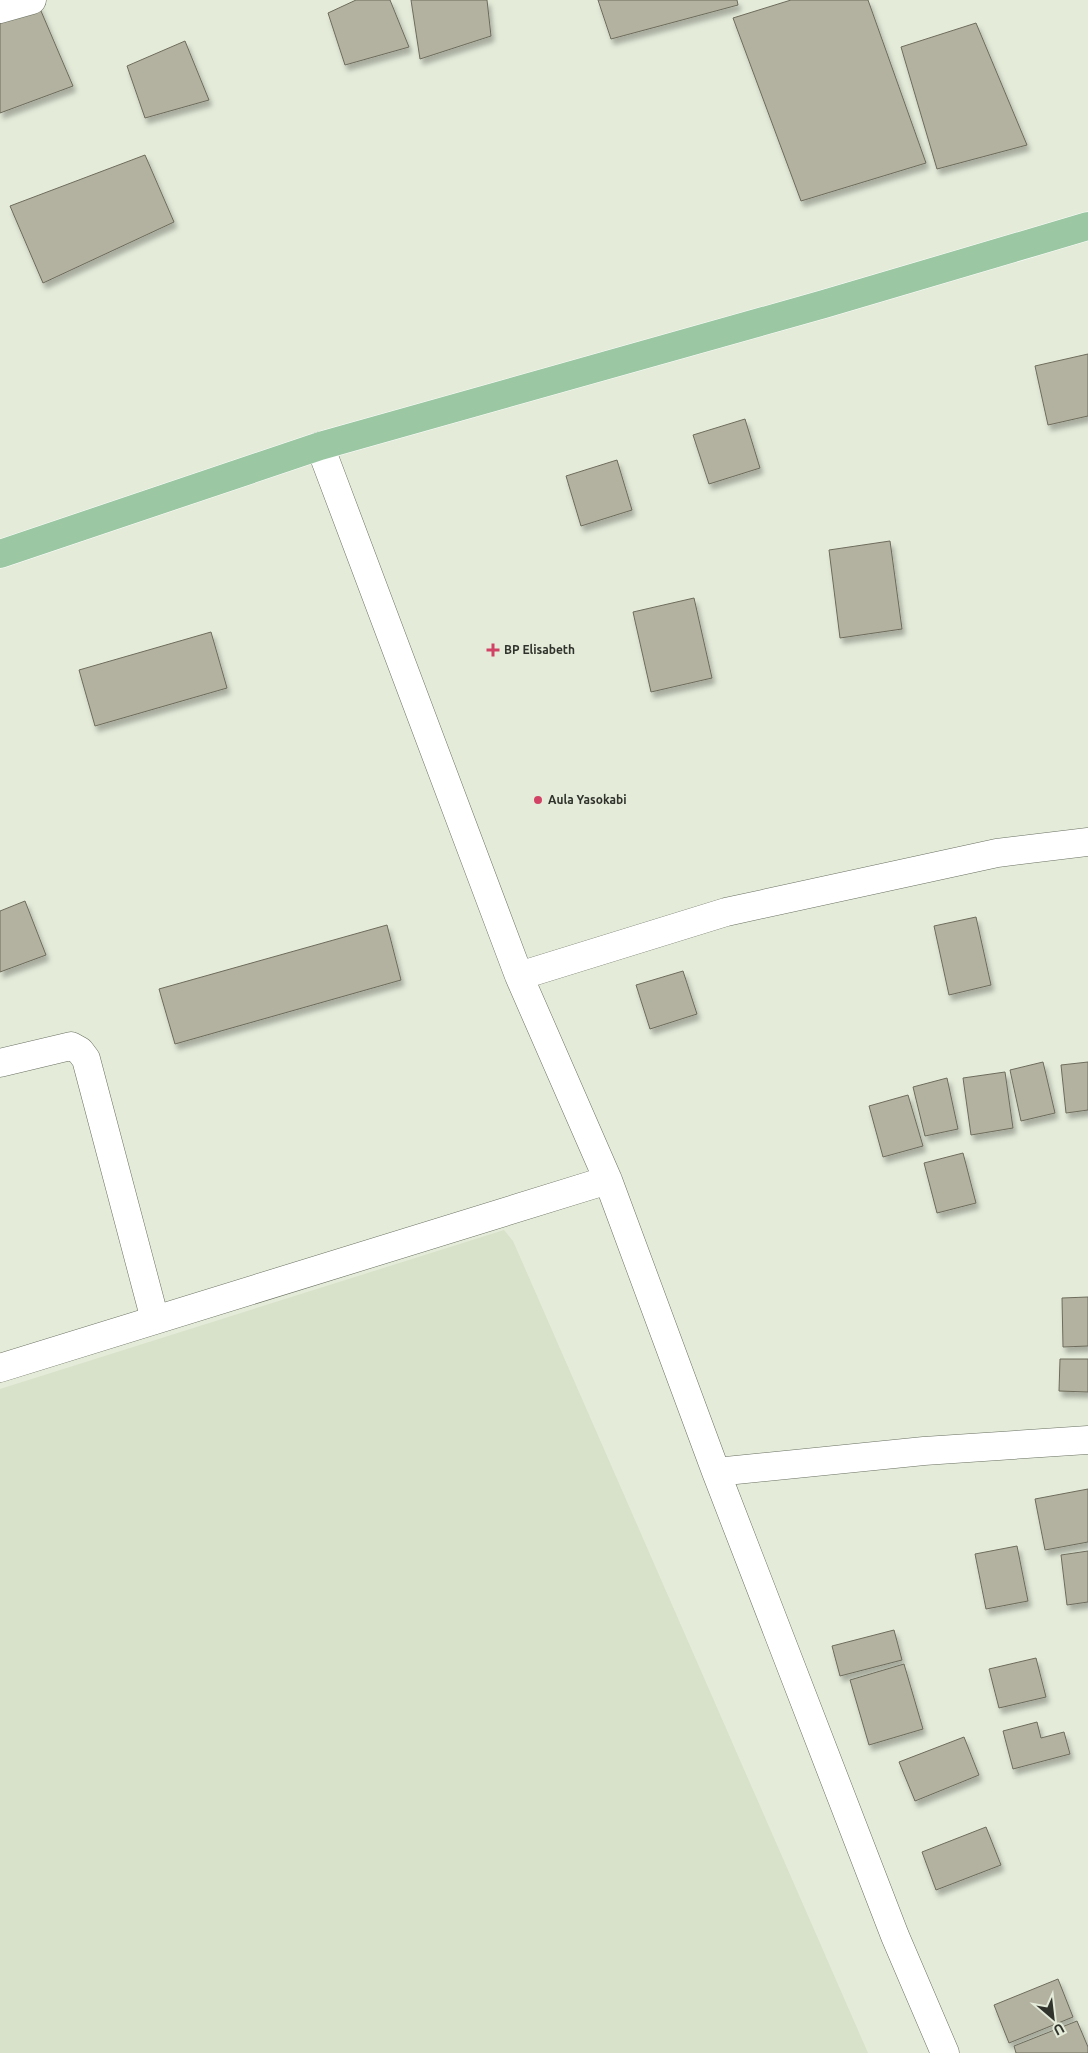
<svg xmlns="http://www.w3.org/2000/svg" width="1088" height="2053" font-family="Ubuntu,sans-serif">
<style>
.built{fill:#d8e1c9}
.building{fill:#b3b19f;stroke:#6e6c5c;filter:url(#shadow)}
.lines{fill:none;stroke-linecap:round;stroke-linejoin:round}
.minor-casing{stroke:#697060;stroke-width:29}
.primary-casing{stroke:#fff;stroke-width:29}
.minor{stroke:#fff;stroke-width:28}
.primary{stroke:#9bc7a3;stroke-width:28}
.poi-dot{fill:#d24265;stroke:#e4ebd9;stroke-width:2}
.labels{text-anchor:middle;stroke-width:4.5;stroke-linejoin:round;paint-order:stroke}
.poi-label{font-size:12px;font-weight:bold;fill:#30332c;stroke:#e4ebd9;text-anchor:start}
</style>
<defs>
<filter id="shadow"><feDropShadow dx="3" dy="5.5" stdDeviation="2.5" flood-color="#0004"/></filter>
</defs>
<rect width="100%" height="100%" fill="#e4ebd9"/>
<path class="built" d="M504 1230 513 1241 868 2053H0V1389Z"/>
<path class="building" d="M356 0H390L409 47 345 65 328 13Z
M411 0H487L491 36 420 59Z
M598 0H737L738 5 611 39Z
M791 0H868L926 163 801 201 733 18Z
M38 4 73 86 0 113V16Z
M976 23 1027 145 937 169 901 47Z
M185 41 209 100 145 118 127 66Z
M145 155 174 222 43 283 10 206Z
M1088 354V416L1048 425 1035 366Z
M745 419 760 468 709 484 693 435Z
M617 460 632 510 581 526 566 476Z
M890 541 902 629 840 638 829 550Z
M694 598 712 678 651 692 633 612Z
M211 632 227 688 95 726 79 670Z
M25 901 46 955 0 972V911Z
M976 917 991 985 949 995 934 926Z
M387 925 401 980 175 1044 159 989Z
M683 971 697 1014 650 1029 636 985Z
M1043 1062 1055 1113 1021 1121 1010 1070Z
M1088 1062V1110L1066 1113 1061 1065Z
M1005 1072 1013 1128 971 1135 963 1078Z
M947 1078 958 1129 925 1136 913 1087Z
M908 1095 923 1146 883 1157 869 1106Z
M963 1153 976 1203 937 1213 924 1163Z
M1088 1297V1346L1063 1347 1062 1298Z
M1060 1359H1088V1392L1059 1391Z
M1088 1489V1542L1045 1550 1035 1499Z
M1017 1546 1028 1601 986 1609 975 1554Z
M1088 1551V1602L1067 1605 1061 1555Z
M894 1630 902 1660 840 1676 832 1646Z
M1036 1658 1046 1697 999 1708 989 1669Z
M904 1664 923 1729 869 1745 850 1680Z
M1037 1722 1041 1738 1064 1732 1070 1754 1013 1769 1003 1731Z
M964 1737 979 1775 915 1801 899 1762Z
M986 1827 1001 1865 936 1890 922 1852Z
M1058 1979 1073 2017 1009 2043 994 2005Z
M1077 2021 1088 2047V2053H1016L1014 2046Z"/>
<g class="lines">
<defs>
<path id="minor" d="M0 9 32 0
M320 446 519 976 608 1180 716 1472 895 1936 945 2053
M519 976 726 912 997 853 1088 842
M0 1063 71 1046 80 1051 86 1059 155 1320
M0 1368 608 1180
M716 1472 924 1451 1088 1440"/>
<path id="primary" d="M0 554 320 446 824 304 1088 226"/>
</defs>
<use href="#minor" class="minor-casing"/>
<use href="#primary" class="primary-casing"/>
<use href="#minor" class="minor"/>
<use href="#primary" class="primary"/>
</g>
<g class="poi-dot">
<path d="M490.5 642.5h5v5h5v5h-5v5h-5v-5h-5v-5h5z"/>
<circle cx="538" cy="800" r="5"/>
</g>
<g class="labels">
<g class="poi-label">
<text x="504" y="654">BP Elisabeth</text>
<text x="548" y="804">Aula Yasokabi</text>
</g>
</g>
<g transform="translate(1053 2018) rotate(152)" stroke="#e4ebd9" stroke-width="4" paint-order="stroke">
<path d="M0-4L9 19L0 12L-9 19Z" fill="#30332c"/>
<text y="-8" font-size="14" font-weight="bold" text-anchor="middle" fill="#30332c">U</text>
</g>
</svg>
